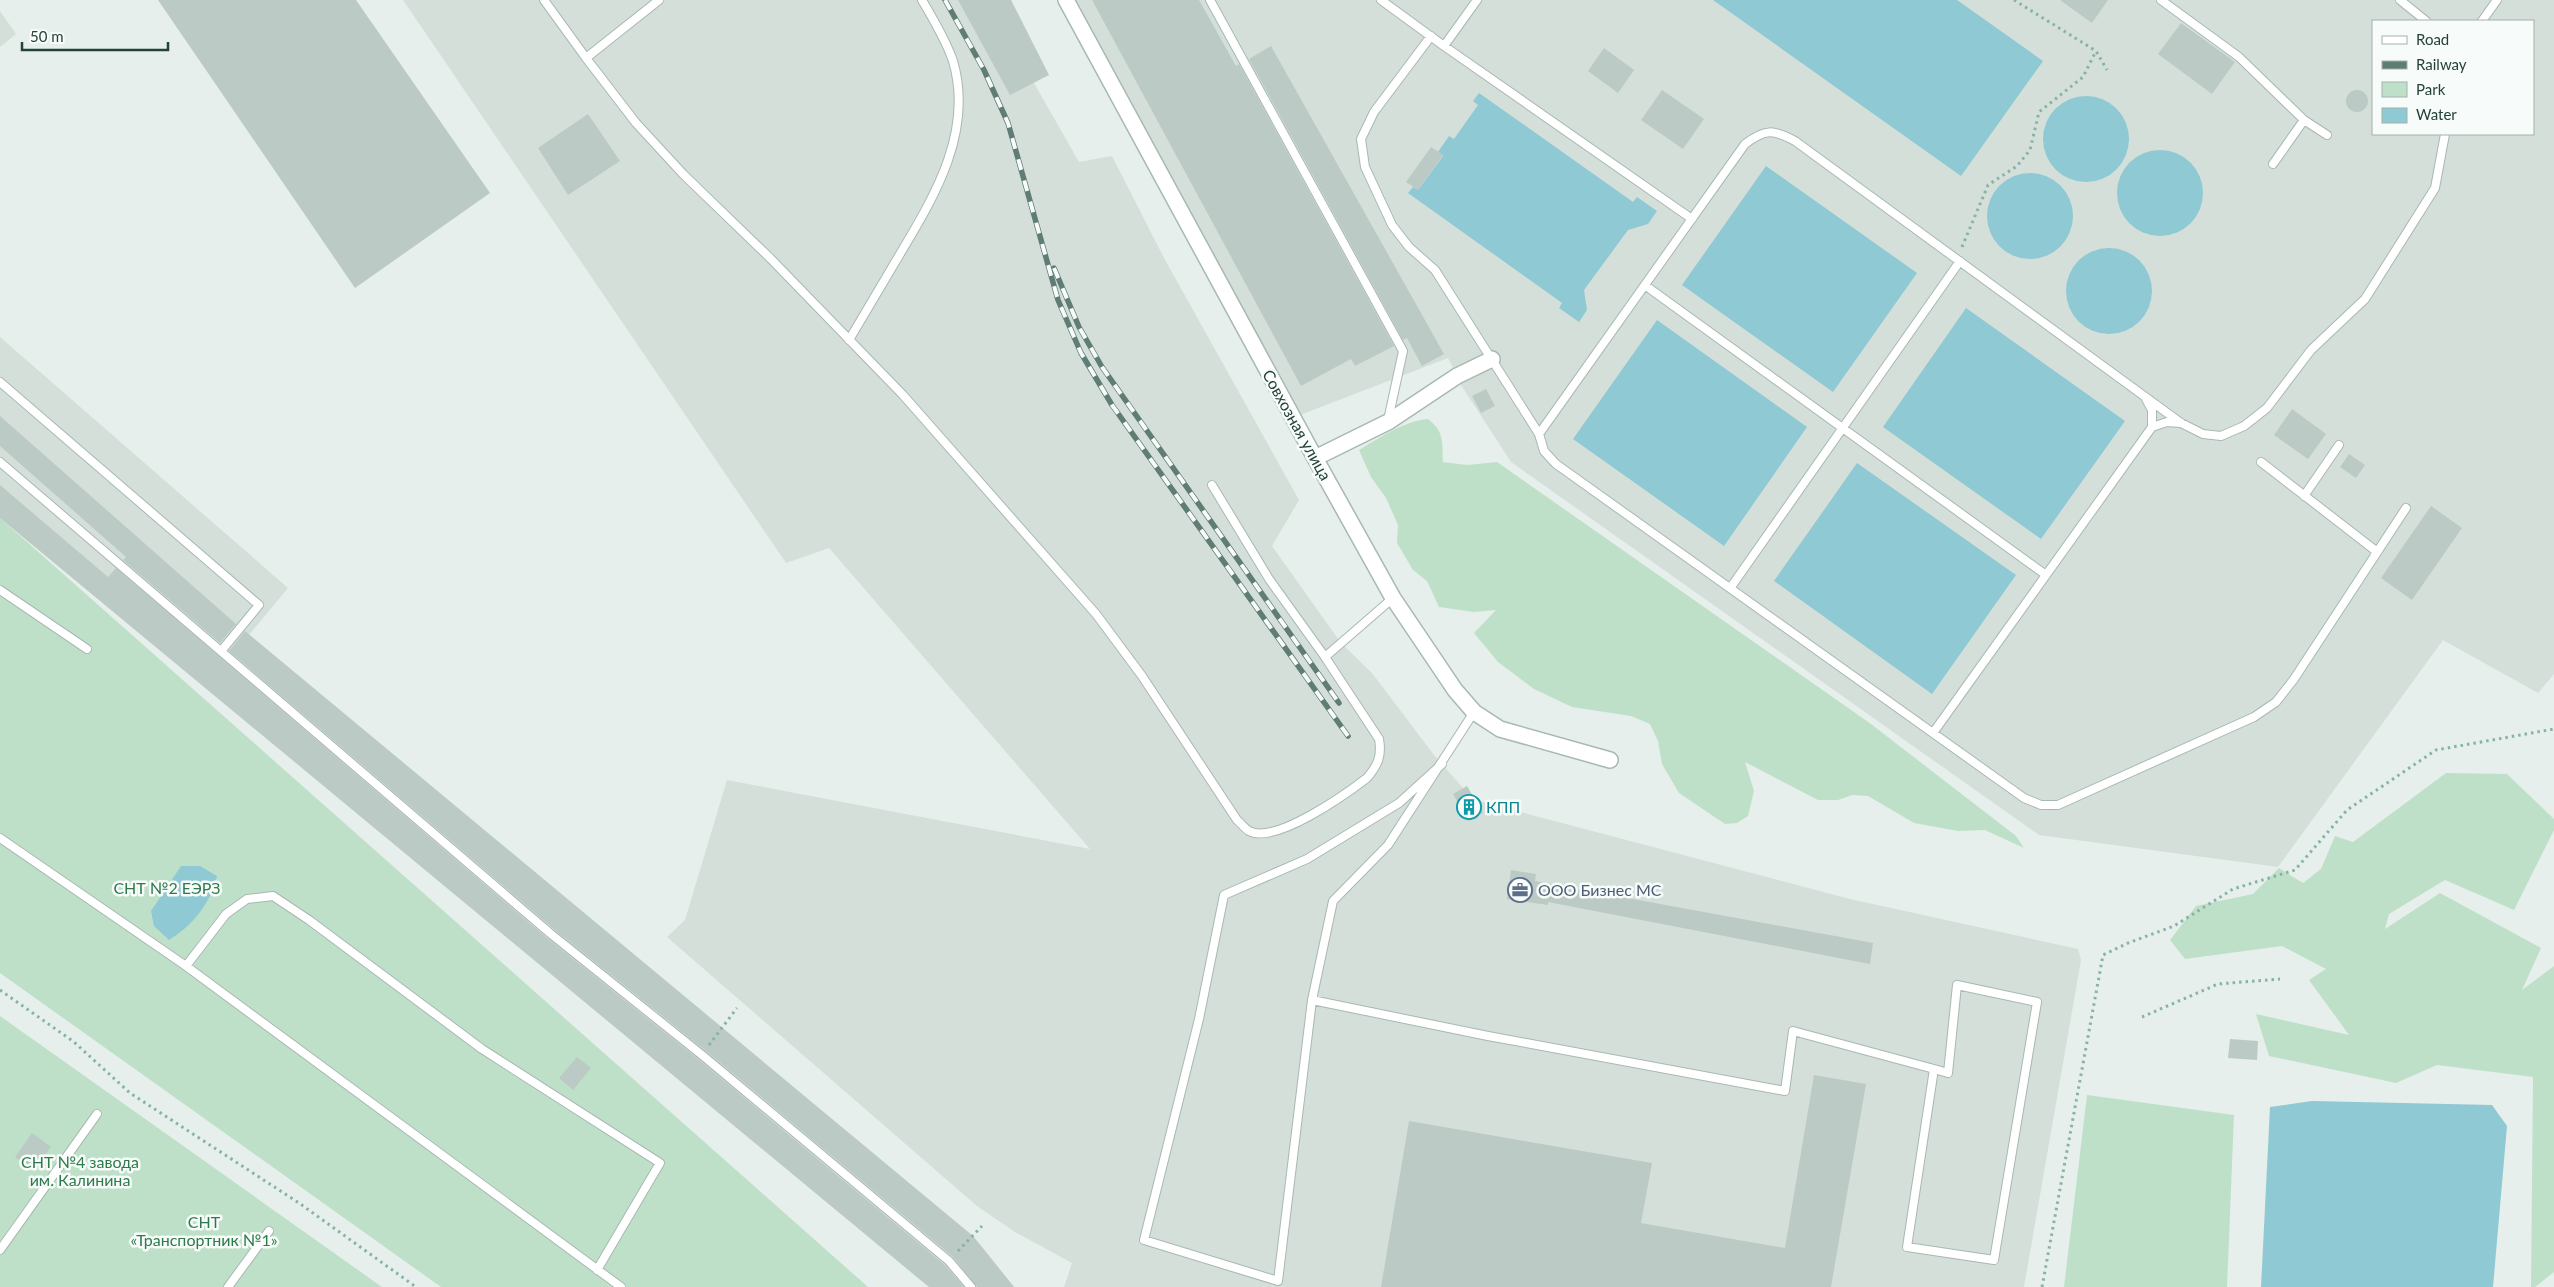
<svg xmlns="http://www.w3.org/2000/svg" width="2554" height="1287" font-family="Lato,sans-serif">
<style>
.built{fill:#d4dfda;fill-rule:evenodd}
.green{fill:#bfe0c8}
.water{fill:#8ec9d4}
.building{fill:#bbcac4}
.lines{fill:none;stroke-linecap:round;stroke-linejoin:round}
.lane-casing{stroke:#a8b8b2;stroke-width:10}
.street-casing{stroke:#a8b8b2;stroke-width:18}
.path{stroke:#86b3a5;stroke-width:3;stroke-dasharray:2.5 4;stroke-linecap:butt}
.lane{stroke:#fff;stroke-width:8}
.street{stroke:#fff;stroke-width:15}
.rail-casing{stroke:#5f7d75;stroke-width:5.5}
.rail{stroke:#f7fbf9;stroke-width:4;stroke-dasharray:11;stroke-linecap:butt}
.labels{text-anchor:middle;stroke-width:5;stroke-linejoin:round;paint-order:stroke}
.street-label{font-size:16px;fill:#24423a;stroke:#f7fbf9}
.culture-label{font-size:16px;fill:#0d838f;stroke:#f7fbf9;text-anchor:start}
.park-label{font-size:16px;fill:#2d7a4b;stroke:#f7fbf9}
.service-label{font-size:16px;fill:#4e5e75;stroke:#f7fbf9;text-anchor:start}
</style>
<rect width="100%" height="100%" fill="#e6efeb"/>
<path class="built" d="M403 0H1011L1034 83 1079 162 1112 156 1164 258 1299 500 1272 546 1341 643 1372 673 1434 755 1463 788 1467 786 1475 800 1850 899 2078 949 2081 960 2024 1287H1064L1072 1263 1015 1232 977 1206 667 937 685 920 727 780 1090 849 829 548 786 563Z
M1076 0H2554V674L2538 693 2443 640 2278 867 2039 835 1511 462 1461 385 1448 358 1300 415ZM2373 21H2533V134H2373Z
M0 11 16 34 0 47Z
M0 337 288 588 249 635 979 1243 1014 1287H929L0 518Z"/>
<path class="green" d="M1428 419C1445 432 1442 443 1443 462L1467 465 1497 462 1871 724 2016 836 2024 848 1985 830 1958 831 1914 823 1868 796 1852 795 1838 800H1818L1745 762 1754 791 1748 816 1737 823 1725 824 1679 793 1662 764 1658 741 1650 724 1631 716 1572 707 1534 689 1498 662 1474 633 1496 610 1474 612 1439 607 1427 581 1413 570 1397 543 1398 525 1386 498 1371 477 1359 450C1379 438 1404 421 1428 419Z
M0 518 868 1287H441L0 973Z
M2446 773 2507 774 2554 819V830L2514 910 2445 880 2389 914 2385 929 2440 893 2541 948 2522 990 2554 966V1272L2535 1287H2531L2533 1077 2437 1065 2396 1083 2269 1056 2256 1014 2349 1035 2309 980 2326 969 2282 946 2185 959 2170 940 2196 906 2253 894 2279 868 2303 883 2321 869 2335 836 2353 842Z
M0 1016 382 1287H0Z
M2087 1095 2234 1115 2227 1287H2064Z"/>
<path class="water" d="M1713 0H1957L2043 61 1961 176Z
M1479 93 1633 202 1637 197 1657 211 1648 224 1628 230 1584 290 1587 310 1579 322 1559 308 1562 303 1408 193 1413 187 1418 190 1443 156 1438 152 1449 136 1454 139 1478 105 1473 101Z
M2043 139a43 43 0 1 1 86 0a43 43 0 1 1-86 0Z
M2117 193a43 43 0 1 1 86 0a43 43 0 1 1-86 0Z
M1766 166 1917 273 1833 392 1682 285Z
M1987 216a43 43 0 1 1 86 0a43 43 0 1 1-86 0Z
M2066 291a43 43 0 1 1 86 0a43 43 0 1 1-86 0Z
M1966 308 2125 421 2041 539 1883 427Z
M1657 320 1807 427 1724 546 1573 439Z
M1857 463 2016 575 1932 694 1774 581Z
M181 866H200L217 876C211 903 192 926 169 940L154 926 151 911Z
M2312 1101 2492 1105 2507 1126 2493 1287H2261L2270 1107Z"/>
<path class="building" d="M158 0H356L490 193 355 288Z
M958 0H1011L1049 75 1010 95Z
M1092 0H1199L1236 66 1239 64 1394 346 1355 366 1351 359 1301 386Z
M2060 0H2108L2092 23Z
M2181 23 2235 62 2212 94 2158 54Z
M1271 46 1444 354 1422 366 1407 338 1403 340 1249 59Z
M1604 48 1634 70 1618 93 1588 71Z
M1662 90 1704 119 1683 149 1641 120Z
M2346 101a11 11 0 1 1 22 0a11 11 0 1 1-22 0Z
M588 114 620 161 568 195 538 148Z
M1431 147 1443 155 1418 190 1406 182Z
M1486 389 1495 406 1481 413 1472 396Z
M2292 409 2326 434 2308 459 2274 435Z
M0 416 236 624 220 643 123 560 126 557 0 446Z
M2349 454 2365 465 2356 478 2340 467Z
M0 485 108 577 116 568 547 938 698 1059 945 1265 964 1287H929L0 518Z
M2431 506 2462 528 2412 600 2381 578Z
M245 631 973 1236 1014 1287H977L953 1257 706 1051 555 930 229 651Z
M1467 786 1483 813 1468 821 1453 794Z
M1511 870 1536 874 1535 881 1873 943 1870 964 1548 902V905L1507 899Z
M2230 1039 2258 1041 2257 1060 2228 1058Z
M577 1057 591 1068 573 1090 559 1078Z
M1814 1075 1866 1084 1831 1287H1381L1409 1121 1652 1163 1641 1223 1785 1248Z
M32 1133 51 1147 34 1170 15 1157Z"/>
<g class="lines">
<defs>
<path id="lane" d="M544 0 586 58 659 0
M1210 0 1403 351 1388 420
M1381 0 1444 46 1477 0
M2161 0 2239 57 2304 120 2327 135
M2400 0 2426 21
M2482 21 2497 0
M1431 36 1374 112 1361 139 1365 167 1392 225 1409 247 1435 270 1539 434 1544 451 1556 464 2024 798 2041 805H2058L2254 717 2276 702 2294 679 2406 508
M1444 46 1692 219
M586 58 636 123 683 174 770 258 903 395 1096 614 1142 676 1237 820C1241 823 1245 829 1249 831 1275 845 1346 794 1367 778 1378 765 1382 756 1379 739L1325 657 1269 579 1212 485
M2273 164 2304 120
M1646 286 2046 575
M849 340C866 311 883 283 900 254 934 197 974 132 953 61 946 40 933 19 922 0
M0 382 259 605 222 650
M2146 399 2152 410V427
M1539 434 1745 144C1765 129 1773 129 1795 141L2181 423 2203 434 2221 436 2244 426 2267 408 2311 350 2365 299 2435 188 2445 134
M0 462 551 934 702 1055 949 1261 971 1287
M2261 462 2376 551
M2304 496 2339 445
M1731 587 1960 261
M0 590 87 649
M1325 657 1393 598
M1933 733 2152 427 2167 422 2181 423
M1442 764 1399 803 1307 859 1224 895 1199 1019 1144 1240 1278 1281 1312 1000 1333 901 1388 845 1474 712
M0 838 186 966 621 1287
M186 966 226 914 247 899 273 896 309 920 482 1049 660 1163 597 1270
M1312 1000 1488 1036 1785 1091 1793 1031 1934 1069 1907 1247 1994 1260 2037 1002 1957 985 1948 1073 1934 1069
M0 1250 97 1114
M228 1287 269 1231"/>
<path id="street" d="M1066 0 1315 458 1393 598 1455 690 1474 712 1500 729 1610 760
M1315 458 1388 422 1457 376 1492 359"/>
</defs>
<use href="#lane" class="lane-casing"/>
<use href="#street" class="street-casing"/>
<path class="path" d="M2014 0 2096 51 2107 70
M1962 247 1988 185 2017 166 2030 150 2039 112 2083 77 2096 51
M0 990 74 1042 130 1093 299 1203 416 1287
M2142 1017 2218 984 2280 979
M709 1045 737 1008
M958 1251 982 1226
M2042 1287 2103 955 2128 943 2174 926 2233 889 2295 870 2347 810 2436 750 2554 729"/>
<use href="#lane" class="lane"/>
<use href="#street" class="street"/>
<defs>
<path id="rail" d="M945 0 984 70 1008 123 1058 300 1081 353 1112 405 1348 736
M1054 268 1079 327 1102 367 1339 703"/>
</defs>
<use href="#rail" class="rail-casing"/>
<use href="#rail" class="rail"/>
</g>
<defs>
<symbol id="building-ring" viewBox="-11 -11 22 22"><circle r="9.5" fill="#f7fbf9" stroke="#0f9aa8" stroke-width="1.5"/><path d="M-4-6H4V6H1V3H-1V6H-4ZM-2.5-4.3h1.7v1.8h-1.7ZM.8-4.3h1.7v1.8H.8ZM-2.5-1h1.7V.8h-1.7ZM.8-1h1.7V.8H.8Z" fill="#0f9aa8"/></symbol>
<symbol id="office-ring" viewBox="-11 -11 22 22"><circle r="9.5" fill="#f7fbf9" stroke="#5c6f8a" stroke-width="1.5"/><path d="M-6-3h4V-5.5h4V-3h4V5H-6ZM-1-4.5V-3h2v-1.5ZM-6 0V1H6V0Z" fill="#5c6f8a"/></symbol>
</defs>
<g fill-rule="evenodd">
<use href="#building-ring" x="1455" y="793" width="28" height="28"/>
<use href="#office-ring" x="1506" y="876" width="28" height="28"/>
</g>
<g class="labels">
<g class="street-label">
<text transform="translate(1297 425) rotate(61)" y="6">Совхозная улица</text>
</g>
<g class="culture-label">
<text x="1486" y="813">КПП</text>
</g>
<g class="park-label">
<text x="167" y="894">СНТ №2 ЕЭРЗ</text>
<text x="80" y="1168">СНТ №4 завода<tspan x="80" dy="18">им. Калинина</tspan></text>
<text x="204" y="1228">СНТ<tspan x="204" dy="18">«Транспортник №1»</tspan></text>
</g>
<g class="service-label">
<text x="1538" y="896">ООО Бизнес МС</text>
</g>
</g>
<rect x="2372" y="20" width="162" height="115" fill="#f7fbf9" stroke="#a3b1ad"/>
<rect x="2382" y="36" width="25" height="8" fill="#ffffff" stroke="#a3b1ad"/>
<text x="2416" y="45" font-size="15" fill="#24423a">Road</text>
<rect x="2382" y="61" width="25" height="8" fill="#5f7d75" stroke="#a3b1ad"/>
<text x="2416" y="70" font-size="15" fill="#24423a">Railway</text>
<rect x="2382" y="82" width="25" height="15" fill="#bfe0c8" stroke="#a3b1ad"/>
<text x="2416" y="95" font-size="15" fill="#24423a">Park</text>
<rect x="2382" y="108" width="25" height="15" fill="#8ec9d4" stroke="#a3b1ad"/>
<text x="2416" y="120" font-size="15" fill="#24423a">Water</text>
<path d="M22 42v8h146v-8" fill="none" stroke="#24423a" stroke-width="2.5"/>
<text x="30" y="42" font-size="15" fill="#24423a" stroke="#f7fbf9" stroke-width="4" paint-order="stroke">50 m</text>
</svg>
